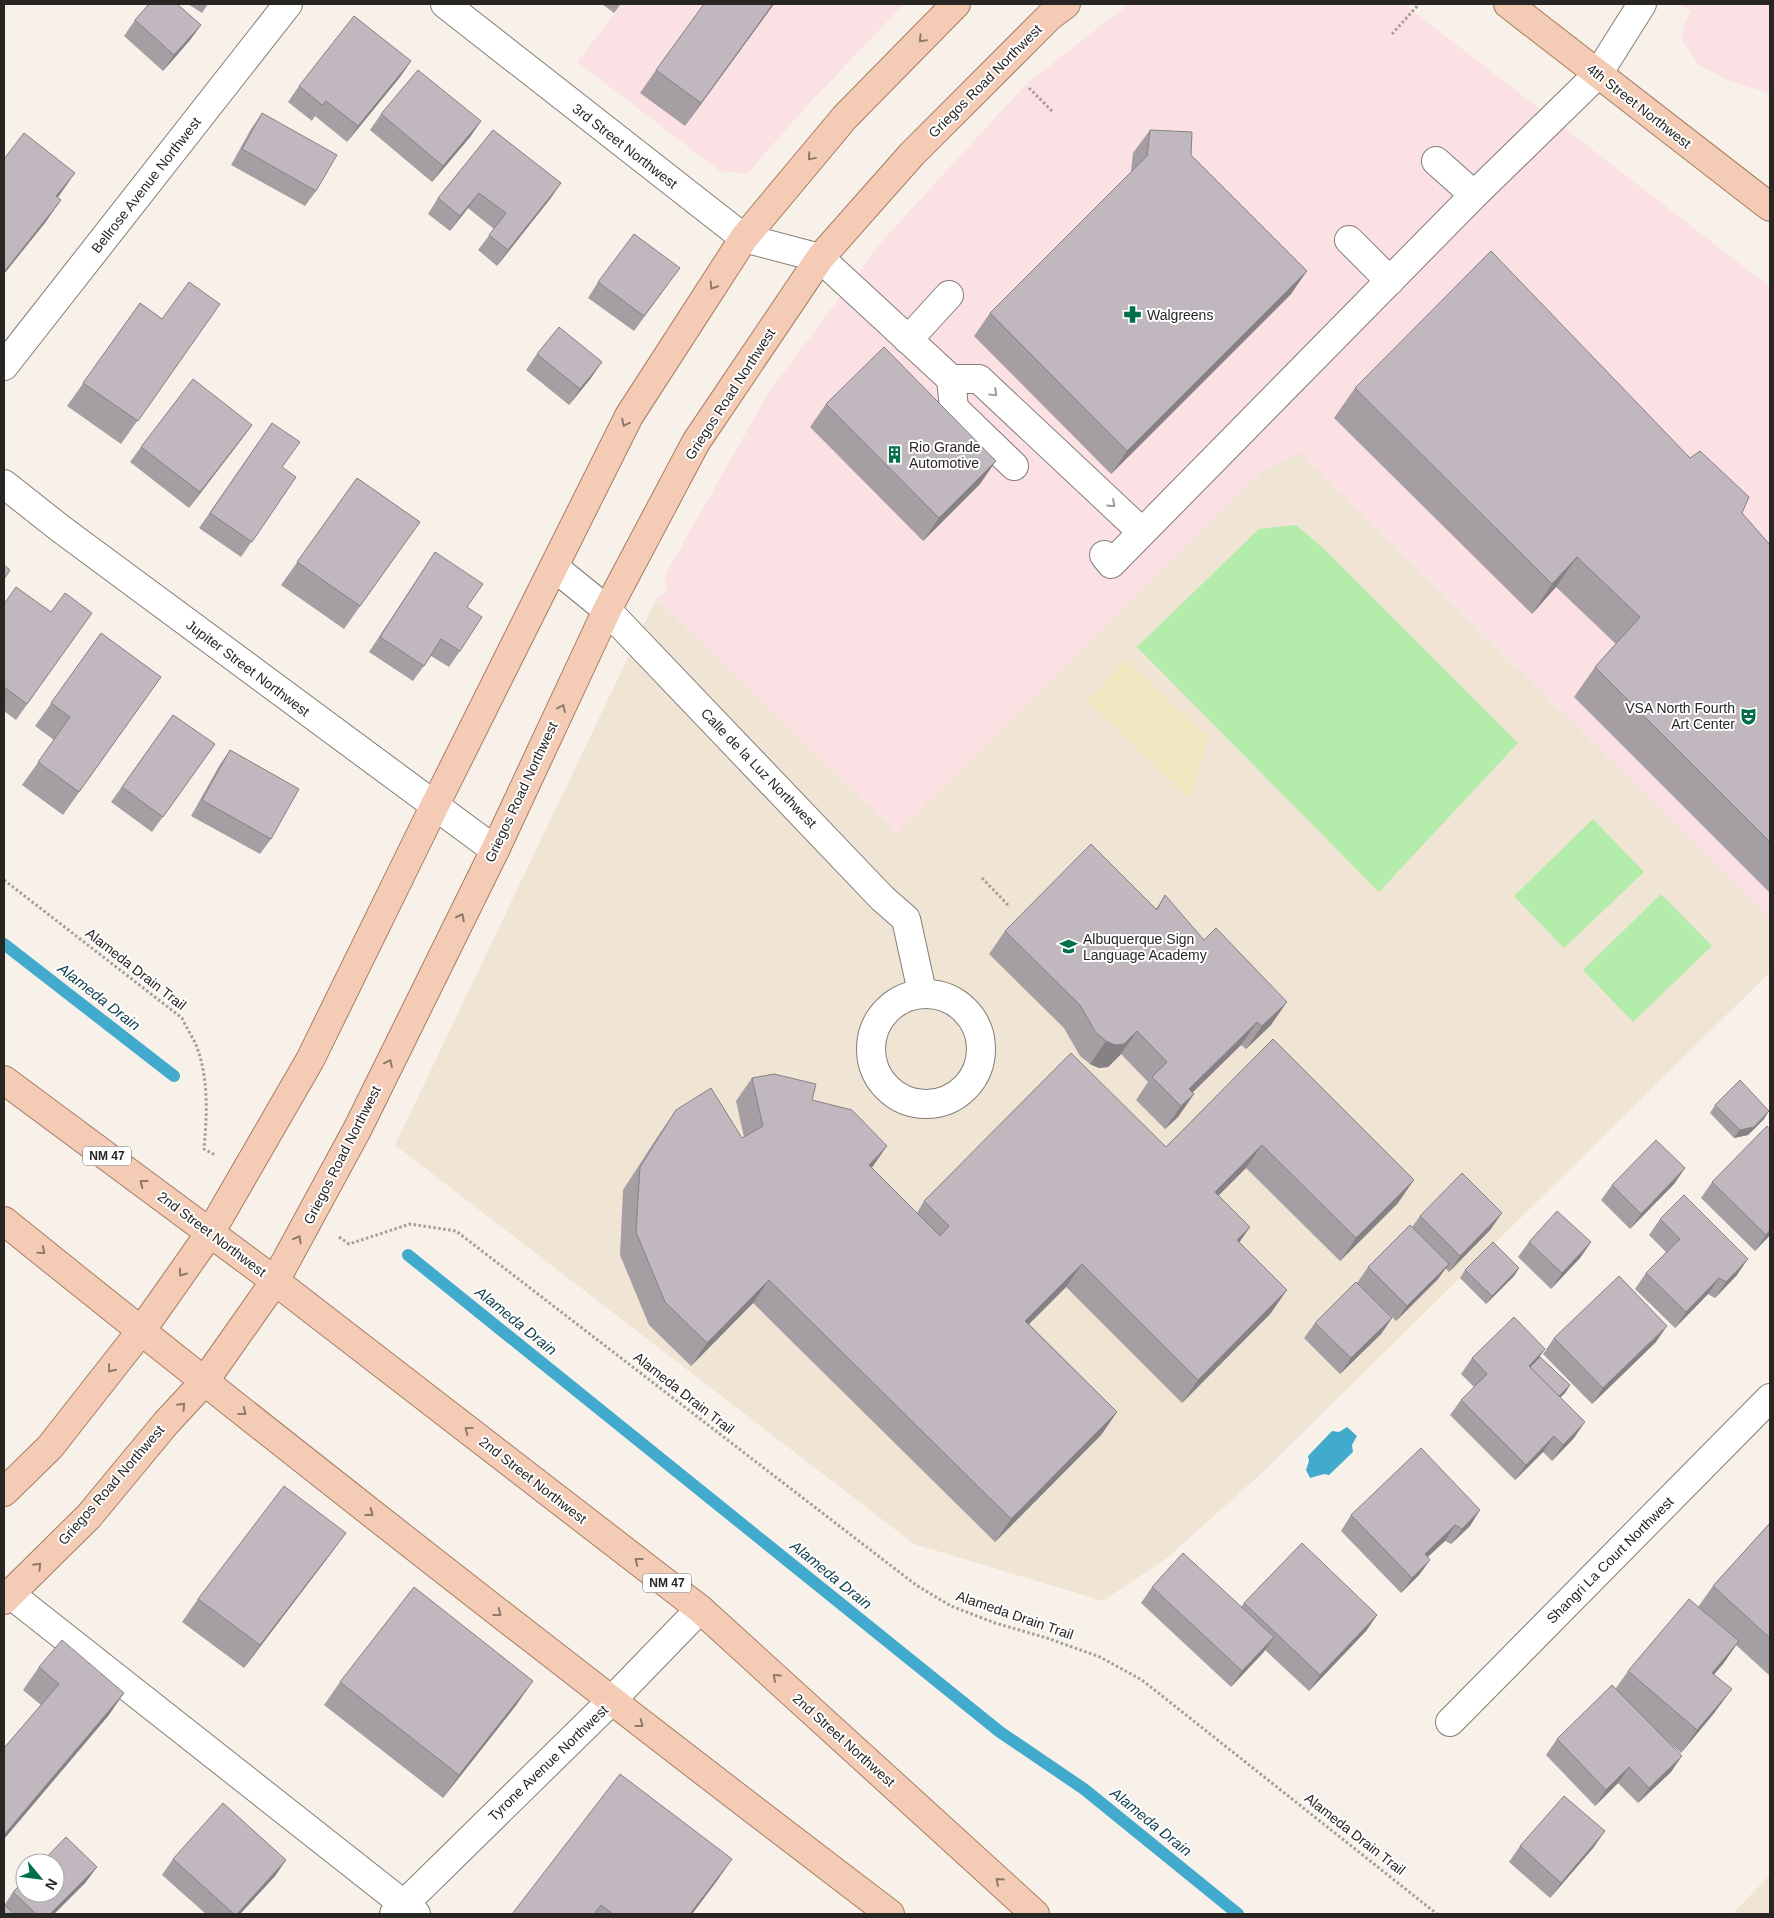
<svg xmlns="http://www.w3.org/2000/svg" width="1774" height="1918" font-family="Helvetica,sans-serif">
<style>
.commercial{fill:#fbe0e4}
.built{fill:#f0e4d5}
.green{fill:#b4ecab}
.sand{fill:#f2e9c3}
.water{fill:#42aacd}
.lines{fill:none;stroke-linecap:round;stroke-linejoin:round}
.stream{stroke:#42aacd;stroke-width:12}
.minor-casing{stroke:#837d75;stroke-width:30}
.major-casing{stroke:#a77c62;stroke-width:30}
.path{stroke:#a39e98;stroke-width:3;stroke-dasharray:2.5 2.5;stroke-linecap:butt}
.minor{stroke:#fff;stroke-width:28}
.major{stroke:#f4ccb5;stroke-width:28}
.wall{fill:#a59ea3}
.shaded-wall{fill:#868185}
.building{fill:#c0b8be;stroke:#868185}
.oneway{stroke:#8e796c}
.oneway2{stroke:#9e9d9c}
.labels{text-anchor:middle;stroke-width:4;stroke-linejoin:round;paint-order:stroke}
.shield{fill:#fff;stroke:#686765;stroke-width:1}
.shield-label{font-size:12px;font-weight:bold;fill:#282623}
.street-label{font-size:14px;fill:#282623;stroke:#fff}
.poi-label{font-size:14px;fill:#282623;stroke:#fff;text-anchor:start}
.water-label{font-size:15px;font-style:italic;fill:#0d3c4b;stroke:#fff}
</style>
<rect width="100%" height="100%" fill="#f8f1e9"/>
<path class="commercial" d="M622 4H904L804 109 747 174 720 171 577 62Z
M1129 4H1404L1770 287V919L1300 452 1264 470 897 832 656 599 667 591 664 577 769 392 883 240 1017 94 1031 80Z
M1680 4H1770V92L1769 93 1727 80 1698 64 1681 38 1685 23 1691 12Z"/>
<path class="built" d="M1300 452 1770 919V972L1264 1471 1167 1558 1103 1601 914 1544 395 1145 656 599 897 832 1264 470Z
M1770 1875V1914H1732Z"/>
<path class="green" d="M1296 525 1321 546 1518 743 1379 892 1137 647 1259 529Z
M1593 819 1644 872 1564 948 1514 896Z
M1661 894 1712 946 1633 1022 1583 970Z"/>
<path class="sand" d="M1126 660 1208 737 1191 800 1087 701Z"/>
<path class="water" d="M1347 1427 1357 1436 1352 1445 1353 1452 1329 1475 1324 1474 1310 1478 1306 1470 1309 1461 1308 1456 1332 1431 1339 1432Z"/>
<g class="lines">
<path class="stream" d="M4 944 174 1076
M408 1255 1000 1732 1084 1789 1238 1914"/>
<defs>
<path id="minor" d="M445 4 744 238 820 258 951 379 954 408 1014 466
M1436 161 1474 195
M1349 240 1390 281
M908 340 949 295
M4 366 288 4
M951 379H979L1142 532
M4 484 61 529 495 850
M1104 555 1111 564 1474 195 1598 74 1642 4
M554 567 607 610 882 898 906 919 922 992
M871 1049a55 55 0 1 1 110 0a55 55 0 1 1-110 0Z
M10 1594 416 1914
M1450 1722 1770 1398
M394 1914 611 1701 700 1609"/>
<path id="major" d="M1508 4 1770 207
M4 1080 275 1281 700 1609 1035 1914
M4 1221C296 1456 592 1687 890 1914
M4 1492 50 1447 141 1331 210 1233 310 1060 434 807 629 416 744 238 845 117 956 4
M4 1600 89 1516 166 1423 204 1382 275 1281 358 1128 495 850 607 610 696 442 820 258 912 154 1050 16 1066 4"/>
</defs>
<use href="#minor" class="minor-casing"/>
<use href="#major" class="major-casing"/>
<path class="path" d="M1392 34 1419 4
M1029 88 1053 112
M982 878 1010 907
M4 880 182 1018C186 1027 192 1036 196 1045 209 1077 207 1115 204 1149L215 1155
M339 1237 349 1244 410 1224 456 1231 916 1585 951 1606 995 1623 1047 1638 1100 1657 1142 1680 1437 1914"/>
<use href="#minor" class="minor"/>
<use href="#major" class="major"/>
</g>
<path class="wall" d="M188 4H208L202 13Z
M602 4H621L614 13Z
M774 4 685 126 640 93 656 70Z
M135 20 201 25 190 40 163 71 124 36Z
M411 61 400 77 347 142 315 116 312 121 288 102 299 86Z
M262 113 316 191 305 206 231 165 251 129Z
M381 114 481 121 470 137 432 182 370 130Z
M493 130 561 183 550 199 497 266 478 250 494 229 468 208 450 231 428 214 438 198Z
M1150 130 1191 155 1291 294 1111 474 974 336 990 313 1131 172 1133 153Z
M598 282 669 283 634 331 588 298Z
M140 303 162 319 220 304 121 444 67 406Z
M537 354 591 378 569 405 526 370Z
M1355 388 1742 513 1770 545V893L1574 697 1595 667 1616 644 1556 587 1532 614 1334 418Z
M826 404 980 484 923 541 810 427Z
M272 423 282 467 296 477 241 557 199 528Z
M252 425 241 440 189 508 130 462 141 447Z
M357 478 420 522 344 629 281 585Z
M435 552 467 607 460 651 449 667 431 656 413 681 369 652Z
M4 604 51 612 92 613 16 720 4 711Z
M101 633 161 677 63 815 22 785 54 740 35 726Z
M173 715 215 744 152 832 111 802Z
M230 750 271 839 260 854 191 816 219 766Z
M1165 895 1271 1025 1246 1049 1241 1045 1192 1092 1194 1094 1178 1117 1165 1129 1136 1100 1148 1082 1121 1054 1108 1067 1099 1068 1090 1064 1080 1056 1064 1028 989 954 1005 931 1156 909Z
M1273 1039 1398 1203 1340 1261 1246 1168 1218 1196 1250 1227 1239 1242 1271 1313 1182 1403 1066 1287 1029 1324 1117 1412 1101 1435 995 1542 753 1303 691 1366 649 1325 620 1255 623 1190 660 1133 676 1110 742 1138 744 1137 736 1101 752 1078 812 1100 872 1168 917 1213 924 1201 1166 1147Z
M1715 1105 1764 1119 1748 1135 1734 1138 1710 1113Z
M1685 1168 1674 1184 1630 1229 1601 1200 1612 1185Z
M1712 1182 1770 1235 1755 1251 1701 1198Z
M1420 1216 1491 1229 1449 1272 1445 1268 1438 1279 1396 1321 1386 1311 1392 1318 1381 1334 1340 1374 1304 1338 1315 1323 1357 1283 1368 1267 1412 1227Z
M1660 1219 1737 1275 1715 1298 1708 1294 1675 1328 1635 1289 1646 1273 1666 1252 1649 1235Z
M1529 1242H1591L1580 1258 1551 1289 1518 1257Z
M1519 1268 1514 1276 1486 1304 1460 1278 1465 1270Z
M1554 1338 1656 1342 1592 1404 1543 1354Z
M1540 1357 1570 1385 1565 1393 1560 1397 1574 1438 1552 1461 1543 1452 1515 1480 1450 1415 1461 1400 1474 1387 1461 1374 1472 1358Z
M1351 1515 1470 1526 1451 1544 1445 1541 1427 1557 1430 1560 1419 1575 1401 1593 1341 1531Z
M1770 1523V1676L1736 1645 1723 1664 1714 1674 1715 1712 1681 1753 1666 1740 1671 1772 1638 1803 1618 1783 1595 1806 1546 1755 1557 1739 1616 1688 1628 1671 1698 1607 1713 1586Z
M346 1533 329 1556 244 1668 182 1622 198 1599Z
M1152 1587 1241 1607 1244 1603 1377 1615 1366 1631 1309 1691 1265 1650 1231 1687 1141 1603Z
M39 1667 124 1693 108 1716 4 1839V1748L41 1705 23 1690Z
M340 1682 517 1704 443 1798 324 1705Z
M1520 1846 1594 1847 1550 1898 1509 1862Z
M173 1859 286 1860 275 1876 240 1914H206L162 1875Z
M732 1859 716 1882 692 1914H512Z
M86 1882 54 1914H4L5 1904 13 1892Z"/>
<path class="shaded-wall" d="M773 4H774L685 126 701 103Z
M201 25 190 40 163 71 174 55Z
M411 61 400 77 347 142 358 126Z
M481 121 470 137 432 182 443 166Z
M75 173 59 196 40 219 56 196Z
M561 183 550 199 497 266 508 250Z
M479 193 468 208 450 231 460 216Z
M61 200 45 223 4 274V272Z
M1307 271 1291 294 1111 474 1127 451Z
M602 362 591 378 569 405 580 389Z
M252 425 241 440 189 508 200 492Z
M996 461 980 484 923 541 939 518Z
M1577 557 1556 587 1532 614 1552 584Z
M1287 1002 1271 1025 1246 1049 1262 1026Z
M1257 1022 1241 1045 1180 1105 1189 1089Z
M1137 1031 1121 1054 1108 1067 1099 1068 1090 1064 1106 1041Z
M1194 1094 1178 1117 1165 1129 1181 1106Z
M1769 1111 1764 1119 1748 1135 1734 1138 1740 1130Z
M1262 1145 1246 1168 1199 1215 1215 1192Z
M887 1146 871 1169 869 1165Z
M1685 1168 1674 1184 1630 1229 1641 1214Z
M1414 1180 1398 1203 1340 1261 1356 1238Z
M1502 1213 1491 1229 1449 1272 1460 1256Z
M1250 1227 1234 1250 1237 1240Z
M1770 1230V1235L1755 1251 1766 1235Z
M1591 1242 1580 1258 1551 1289 1562 1273Z
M1748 1259 1737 1275 1715 1298 1726 1282Z
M1082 1264 1066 1287 1009 1344 1025 1321Z
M1449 1264 1438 1279 1396 1321 1407 1306Z
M1519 1268 1514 1276 1486 1304 1492 1296Z
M1719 1278 1708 1294 1675 1328 1686 1312Z
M769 1280 753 1303 691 1366 707 1343Z
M1287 1290 1271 1313 1182 1403 1198 1380Z
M1392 1318 1381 1334 1340 1374 1351 1358Z
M1667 1326 1656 1342 1592 1404 1603 1388Z
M1545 1349 1534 1365 1525 1375 1529 1366Z
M1570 1385 1565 1393 1547 1411 1552 1403Z
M1117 1412 1101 1435 995 1542 1011 1519Z
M1585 1422 1574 1438 1552 1461 1563 1445Z
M1554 1436 1543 1452 1515 1480 1526 1465Z
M1480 1510 1470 1526 1451 1544 1462 1529Z
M1455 1525 1445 1541 1414 1570 1425 1554Z
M346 1533 329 1556 244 1668 260 1645Z
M1430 1560 1419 1575 1401 1593 1412 1578Z
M1377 1615 1366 1631 1309 1691 1320 1675Z
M1274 1637 1263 1653 1231 1687 1242 1671Z
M1739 1641 1723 1664 1696 1696 1712 1673Z
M533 1681 517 1704 443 1798 459 1775Z
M1732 1689 1715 1712 1681 1753 1697 1730Z
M124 1693 108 1716 4 1839V1835Z
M1682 1756 1671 1772 1638 1803 1649 1788Z
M1629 1767 1618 1783 1595 1806 1606 1790Z
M1605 1831 1594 1847 1550 1898 1561 1883Z
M732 1859 716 1882 692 1914H690Z
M286 1860 275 1876 240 1914H237Z
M97 1867 86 1882 54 1914H50Z"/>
<path class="building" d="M149 4H177L201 25 174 55 135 20Z
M704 4H773L701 103 656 70Z
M354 16 411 61 358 126 326 101 322 105 299 86Z
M418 70 481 121 443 166 381 114Z
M262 113 337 155 316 191 242 149Z
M493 130 561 183 508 250 489 235 506 213 479 193 460 216 438 198Z
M1150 130 1192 132 1191 155 1307 271 1127 451 990 313 1147 156Z
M24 133 75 173 56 196 61 200 4 272V159Z
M634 234 680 268 644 316 598 282Z
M1491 251 1690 458 1700 451 1749 497 1742 513 1770 545V842L1595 667 1640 617 1577 557 1552 584 1355 388Z
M189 282 220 304 138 421 83 383 140 303 162 319Z
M559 327 602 362 580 389 537 354Z
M884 347 996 461 939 518 826 404Z
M193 379 252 425 200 492 141 447Z
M272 423 300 442 282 467 296 477 252 542 210 513Z
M357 478 420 522 360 606 297 562Z
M435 552 483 584 467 607 482 617 460 651 441 639 424 666 380 637Z
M4 565 10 570 4 579Z
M16 587 51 612 65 593 92 613 27 704 4 687V604Z
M101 633 161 677 79 792 38 762 70 717 51 703Z
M173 715 215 744 163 817 122 787Z
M230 750 299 789 271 839 202 800Z
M1091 844 1157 910 1165 895 1204 940 1216 928 1287 1002 1262 1026 1257 1022 1189 1089 1194 1094 1181 1106 1152 1077 1167 1062 1137 1031 1124 1044 1115 1045 1106 1041 1096 1033 1080 1005 1005 931Z
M1273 1039 1414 1180 1356 1238 1262 1145 1215 1192 1250 1227 1237 1240 1287 1290 1198 1380 1082 1264 1025 1321 1117 1412 1011 1519 769 1280 707 1343 665 1302 636 1232 640 1167 676 1110 711 1088 742 1138 763 1126 752 1078 774 1074 816 1084 812 1100 852 1110 887 1146 869 1165 940 1236 949 1226 924 1201 1071 1053 1166 1147Z
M1740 1080 1769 1111 1754 1127 1740 1130 1715 1105Z
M1767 1126 1770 1130V1230L1766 1235 1712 1182Z
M1656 1140 1685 1168 1641 1214 1612 1185Z
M1462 1173 1502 1213 1460 1256 1420 1216Z
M1684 1195 1748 1259 1726 1282 1719 1278 1686 1312 1646 1273 1680 1239 1660 1219Z
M1557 1211 1591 1242 1562 1273 1529 1242Z
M1410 1225 1449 1264 1407 1306 1368 1267Z
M1493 1242 1519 1268 1492 1296 1465 1270Z
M1619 1276 1667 1326 1603 1388 1554 1338Z
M1356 1282 1392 1318 1351 1358 1315 1323Z
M1514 1317 1545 1349 1529 1366 1585 1422 1563 1445 1554 1436 1526 1465 1461 1400 1487 1374 1472 1358Z
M1540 1357 1570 1385 1559 1396 1530 1367Z
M1421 1448 1480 1510 1462 1529 1455 1525 1425 1554 1430 1560 1412 1578 1351 1515Z
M284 1486 346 1533 260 1645 198 1599Z
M1770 1523V1638L1713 1586Z
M1302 1543 1377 1615 1320 1675 1244 1603Z
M1183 1553 1274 1637 1242 1671 1152 1587Z
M414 1587 533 1681 459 1775 340 1682Z
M1689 1599 1739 1641 1712 1673 1732 1689 1697 1730 1628 1671Z
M62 1640 124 1693 4 1835V1748L59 1684 39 1667Z
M1612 1685 1682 1756 1649 1788 1629 1767 1606 1790 1557 1739Z
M620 1774 732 1859 690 1914H613L601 1905 594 1914H512Z
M1564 1796 1605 1831 1561 1883 1520 1846Z
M223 1803 286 1860 237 1914H234L173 1859Z
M66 1837 97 1867 50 1914H36L13 1892 25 1880V1893H55V1863H41Z
M4 1904 14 1914H4Z"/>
<defs><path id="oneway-chevron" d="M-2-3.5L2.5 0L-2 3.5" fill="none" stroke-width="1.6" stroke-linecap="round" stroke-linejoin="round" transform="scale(1.25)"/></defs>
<g class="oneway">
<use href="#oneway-chevron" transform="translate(922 39) rotate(134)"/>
<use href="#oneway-chevron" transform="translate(811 157) rotate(130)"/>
<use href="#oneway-chevron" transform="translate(713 286) rotate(123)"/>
<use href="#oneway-chevron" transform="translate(625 423) rotate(116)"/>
<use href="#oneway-chevron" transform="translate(562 708) rotate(-65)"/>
<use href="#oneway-chevron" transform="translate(461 917) rotate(-63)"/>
<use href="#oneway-chevron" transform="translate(389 1063) rotate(-64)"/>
<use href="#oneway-chevron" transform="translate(143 1183) rotate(-143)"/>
<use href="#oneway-chevron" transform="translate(298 1239) rotate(-61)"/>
<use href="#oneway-chevron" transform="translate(42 1251) rotate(39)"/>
<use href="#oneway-chevron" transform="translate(182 1273) rotate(125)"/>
<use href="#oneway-chevron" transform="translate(111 1369) rotate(128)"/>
<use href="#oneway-chevron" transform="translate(182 1406) rotate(-47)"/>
<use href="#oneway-chevron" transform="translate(243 1412) rotate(38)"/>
<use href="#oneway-chevron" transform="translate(468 1430) rotate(-142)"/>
<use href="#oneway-chevron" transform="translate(370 1513) rotate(38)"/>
<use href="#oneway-chevron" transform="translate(638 1561) rotate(-142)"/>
<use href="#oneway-chevron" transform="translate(38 1566) rotate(-45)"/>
<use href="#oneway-chevron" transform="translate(498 1613) rotate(38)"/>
<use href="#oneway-chevron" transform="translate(776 1677) rotate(-138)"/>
<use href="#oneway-chevron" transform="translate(640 1724) rotate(37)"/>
<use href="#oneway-chevron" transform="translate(999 1881) rotate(-138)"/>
</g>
<g class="oneway2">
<use href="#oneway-chevron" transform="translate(994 393) rotate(43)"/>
<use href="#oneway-chevron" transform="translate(1112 504) rotate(43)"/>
</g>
<defs>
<symbol id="pharmacy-bare" viewBox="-9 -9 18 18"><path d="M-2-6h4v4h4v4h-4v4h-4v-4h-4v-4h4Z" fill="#017049" stroke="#fff" stroke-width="2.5" paint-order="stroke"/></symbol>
<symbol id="building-bare" viewBox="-9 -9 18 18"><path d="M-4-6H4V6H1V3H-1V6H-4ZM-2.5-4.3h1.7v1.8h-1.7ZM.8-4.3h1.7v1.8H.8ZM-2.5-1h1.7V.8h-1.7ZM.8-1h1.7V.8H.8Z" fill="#017049" stroke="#fff" stroke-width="2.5" paint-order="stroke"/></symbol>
<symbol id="theatre-bare" viewBox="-9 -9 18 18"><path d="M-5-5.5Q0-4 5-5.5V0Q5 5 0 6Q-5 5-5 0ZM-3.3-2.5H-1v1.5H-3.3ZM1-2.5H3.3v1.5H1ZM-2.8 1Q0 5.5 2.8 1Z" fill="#017049" stroke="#fff" stroke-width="2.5" paint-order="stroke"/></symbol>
<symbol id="school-bare" viewBox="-9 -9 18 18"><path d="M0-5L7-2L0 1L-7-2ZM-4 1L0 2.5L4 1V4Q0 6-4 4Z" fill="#017049" stroke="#fff" stroke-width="2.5" paint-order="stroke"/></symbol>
</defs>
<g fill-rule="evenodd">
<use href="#pharmacy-bare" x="1120" y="302" width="25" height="25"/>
<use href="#building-bare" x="882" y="442" width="25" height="25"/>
<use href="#theatre-bare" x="1736" y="704" width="25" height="25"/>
<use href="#school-bare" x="1056" y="934" width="25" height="25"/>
</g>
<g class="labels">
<g class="shield">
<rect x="83" y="1146.5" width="48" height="19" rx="4"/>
<rect x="643" y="1573.5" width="48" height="19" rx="4"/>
</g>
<g class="shield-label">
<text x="107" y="1160">NM 47</text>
<text x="667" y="1587">NM 47</text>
</g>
<g class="street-label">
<text transform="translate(985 81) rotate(-45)" y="5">Griegos Road Northwest</text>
<text transform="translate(1639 106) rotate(38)" y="5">4th Street Northwest</text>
<text transform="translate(625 146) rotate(38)" y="5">3rd Street Northwest</text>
<text transform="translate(146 185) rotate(-52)" y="5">Bellrose Avenue Northwest</text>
<text transform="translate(730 394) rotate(-57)" y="5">Griegos Road Northwest</text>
<text transform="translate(248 668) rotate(37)" y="5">Jupiter Street Northwest</text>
<text transform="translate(759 768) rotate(46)" y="5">Calle de la Luz Northwest</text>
<text transform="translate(521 792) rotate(-65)" y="5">Griegos Road Northwest</text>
<text transform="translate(136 969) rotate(38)" y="5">Alameda Drain Trail</text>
<text transform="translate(342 1155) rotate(-63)" y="5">Griegos Road Northwest</text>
<text transform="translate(212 1234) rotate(37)" y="5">2nd Street Northwest</text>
<text transform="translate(684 1393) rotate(38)" y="5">Alameda Drain Trail</text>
<text transform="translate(533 1480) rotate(38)" y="5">2nd Street Northwest</text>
<text transform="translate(111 1485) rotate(-49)" y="5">Griegos Road Northwest</text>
<text transform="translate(1610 1560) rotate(-45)" y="5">Shangri La Court Northwest</text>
<text transform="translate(1015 1615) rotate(19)" y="5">Alameda Drain Trail</text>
<text transform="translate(844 1740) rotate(42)" y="5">2nd Street Northwest</text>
<text transform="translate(548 1763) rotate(-44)" y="5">Tyrone Avenue Northwest</text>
<text transform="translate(1355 1834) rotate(38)" y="5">Alameda Drain Trail</text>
</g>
<g class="poi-label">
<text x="1147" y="320">Walgreens</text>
<text x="909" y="452">Rio Grande<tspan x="909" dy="16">Automotive</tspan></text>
<text x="1735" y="713" text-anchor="end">VSA North Fourth<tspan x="1735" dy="16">Art Center</tspan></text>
<text x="1083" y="944">Albuquerque Sign<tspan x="1083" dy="16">Language Academy</tspan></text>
</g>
<g class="water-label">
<text transform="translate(99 997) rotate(38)" y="5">Alameda Drain</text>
<text transform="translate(516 1321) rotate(39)" y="5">Alameda Drain</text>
<text transform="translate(831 1575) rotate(39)" y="5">Alameda Drain</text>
<text transform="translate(1151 1822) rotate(39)" y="5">Alameda Drain</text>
</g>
</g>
<rect width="1774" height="1918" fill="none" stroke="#282623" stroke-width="10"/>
<g transform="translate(40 1878) rotate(119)"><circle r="24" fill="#ffffff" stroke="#a9a8a7"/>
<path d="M0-4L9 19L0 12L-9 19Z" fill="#017049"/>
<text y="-8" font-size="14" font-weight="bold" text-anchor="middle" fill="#282623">N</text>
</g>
</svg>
